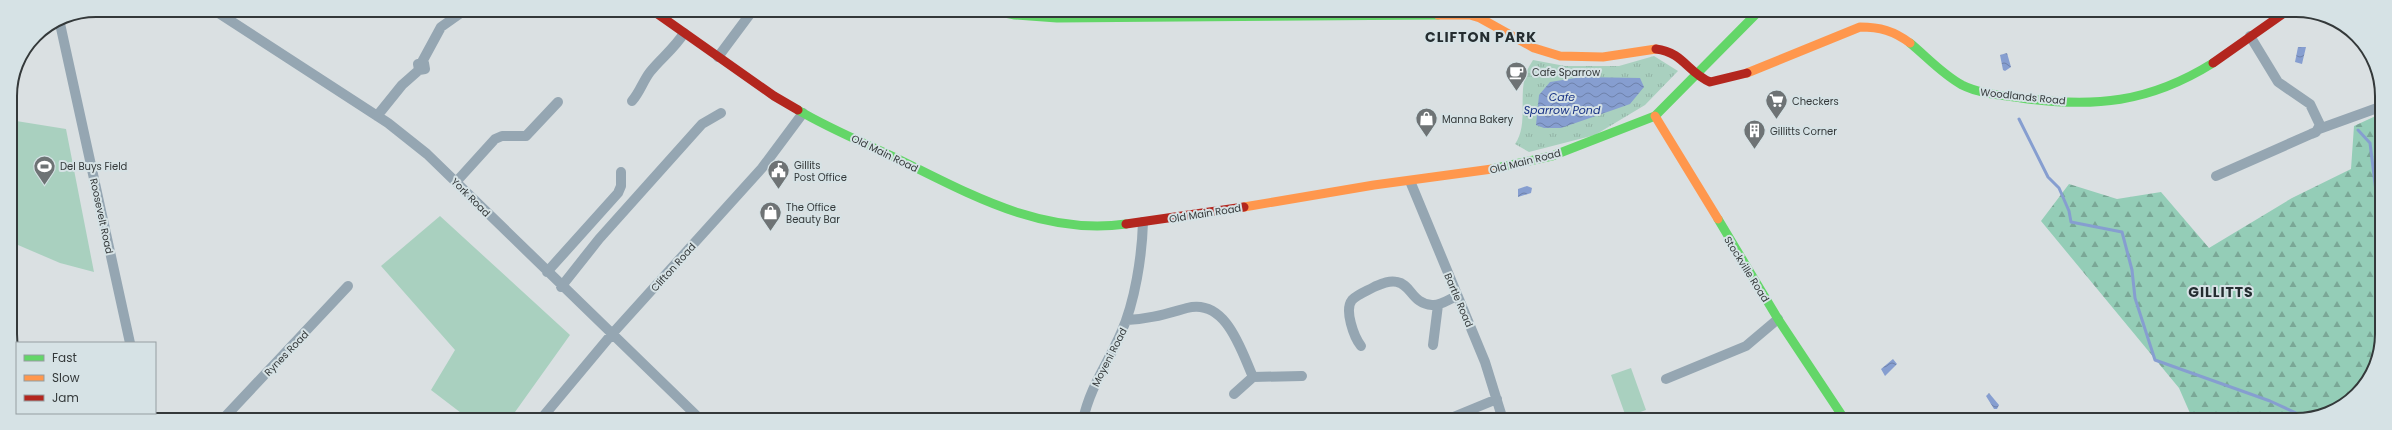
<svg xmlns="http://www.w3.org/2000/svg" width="2392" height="430" font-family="Poppins,sans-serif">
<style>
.forest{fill:url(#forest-firs)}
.park{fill:url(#park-tufts)}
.pitch{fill:#a9d0bf}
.water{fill:url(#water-waves)}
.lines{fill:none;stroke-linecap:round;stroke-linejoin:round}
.stream{stroke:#869ed0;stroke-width:3}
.street{stroke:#95a6b2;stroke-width:10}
.fast{stroke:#63d668;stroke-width:9}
.slow{stroke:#ff974d;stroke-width:9}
.jam{stroke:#b3261e;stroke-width:9}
.labels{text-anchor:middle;stroke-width:4;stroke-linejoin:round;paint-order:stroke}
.poi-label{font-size:10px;fill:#34393a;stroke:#d6e2e5;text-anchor:start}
.street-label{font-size:10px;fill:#34393a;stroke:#d6e2e5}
.water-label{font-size:11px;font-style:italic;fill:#163184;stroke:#d6e2e5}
.district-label{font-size:14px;font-weight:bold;letter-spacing:1px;fill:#242d30;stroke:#d6e2e5}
.rim{fill:none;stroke:#34393a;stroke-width:2}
</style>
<defs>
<pattern id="forest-firs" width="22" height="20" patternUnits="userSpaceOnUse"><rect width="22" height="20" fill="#94cdb7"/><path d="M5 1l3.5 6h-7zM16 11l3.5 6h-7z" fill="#7aa796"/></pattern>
<pattern id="park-tufts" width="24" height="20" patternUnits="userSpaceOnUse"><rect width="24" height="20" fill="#a9d0bf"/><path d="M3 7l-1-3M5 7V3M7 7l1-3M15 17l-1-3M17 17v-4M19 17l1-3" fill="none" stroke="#92b3a5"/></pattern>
<pattern id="water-waves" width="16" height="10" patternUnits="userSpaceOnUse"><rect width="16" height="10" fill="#869ed0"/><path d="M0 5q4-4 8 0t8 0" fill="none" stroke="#6e82aa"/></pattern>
</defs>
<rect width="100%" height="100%" fill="#dae0e2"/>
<path class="forest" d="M2380 114 2381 345 2371 377 2353 398 2329 414 2296 420H2193L2179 388 2041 221 2069 184 2117 199 2161 192 2209 248 2292 198 2351 169 2354 126Z"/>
<path class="park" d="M1654 56 1678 71 1645 105 1595 135 1529 152 1515 144C1528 126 1519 98 1525 77 1526 71 1530 65 1533 60L1565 66H1619Z"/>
<path class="pitch" d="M10 120 66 129 94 272 60 263 11 242Z
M440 216 570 335 510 419H469L431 390 455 350 381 266Z
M1631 368 1646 410 1626 417 1611 375Z"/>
<path class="water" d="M2298 47H2306L2302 64 2295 62Z
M2007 53 2011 67 2005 71 2003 70 2000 55Z
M1582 77 1640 78 1644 87 1630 104 1613 110 1561 128H1544L1536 125 1539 95 1550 82Z
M1527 186 1532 188 1531 193 1518 197V189Z
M1893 359 1897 364 1885 376 1881 369Z
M1989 393 1999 405 1997 409H1994L1986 396Z"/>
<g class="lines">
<path class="stream" d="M2019 119 2048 177 2059 188 2069 211 2071 222 2122 232 2132 270 2135 298 2155 360 2270 401 2307 418
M2358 130 2370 143 2381 231"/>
<path class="street" d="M214 10 388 123 427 154 700 419
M59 19 130 343
M718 57 753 10
M422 62 441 27 465 10
M632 101C640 92 643 81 650 72 661 58 674 49 684 33
M377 116 402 85 419 70 425 69 424 63 418 64 419 70
M2319 129 2380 107
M2216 176 2311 134 2316 132 2320 125 2310 104 2278 82 2250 36
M1410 181 1485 362 1503 420
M456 182 495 139 502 136H526L558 102
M547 272 618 193 621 186V172
M561 287 599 239 702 124 721 113
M1127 320C1150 319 1165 314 1187 308 1226 298 1241 350 1253 377L1302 376
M1433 345 1438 305
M1361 346C1354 337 1344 310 1352 300 1358 294 1367 291 1374 287 1381 284 1389 280 1397 282 1411 284 1412 304 1432 305 1441 306 1449 299 1457 296
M1666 379 1746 346 1778 319
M1234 394 1253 377
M145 413 147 419
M223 419 348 286
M541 419 612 334 762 168 803 113
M1083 420C1090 387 1108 363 1121 333 1135 302 1142 256 1143 222
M1446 420 1497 399"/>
<path class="fast" d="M990 10 1015 15 1057 18 1438 15
M1910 43C1927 57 1942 74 1962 85 1980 94 2001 95 2021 98 2094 108 2149 103 2213 63
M798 110C828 128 862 142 894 157 968 193 1041 236 1126 224
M1492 169 1552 156 1655 116 1759 11
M1718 219 1778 319 1845 420"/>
<path class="slow" d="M1438 15H1470L1480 18 1534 48 1560 56 1603 57 1656 49
M1747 73 1860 27C1880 27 1894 31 1910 43
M1655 116 1718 219
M1244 207 1374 185 1492 169"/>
<path class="jam" d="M652 10 774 96 798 110
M1656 49C1683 52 1688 73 1710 82L1747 73
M2213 63 2287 11
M1126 224 1244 207"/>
</g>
<defs>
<symbol id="cafe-pin" viewBox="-11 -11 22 30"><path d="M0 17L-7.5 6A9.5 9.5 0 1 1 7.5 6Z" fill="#6e7375" stroke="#d6e2e5"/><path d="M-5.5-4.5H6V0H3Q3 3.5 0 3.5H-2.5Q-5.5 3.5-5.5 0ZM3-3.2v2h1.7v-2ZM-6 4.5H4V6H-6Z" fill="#fff"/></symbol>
<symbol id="supermarket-pin" viewBox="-11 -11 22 30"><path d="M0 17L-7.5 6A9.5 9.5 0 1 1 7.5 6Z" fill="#6e7375" stroke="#d6e2e5"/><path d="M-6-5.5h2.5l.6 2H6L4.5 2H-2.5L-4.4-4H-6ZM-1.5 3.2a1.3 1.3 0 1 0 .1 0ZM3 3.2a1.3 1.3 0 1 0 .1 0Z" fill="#fff"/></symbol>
<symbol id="shop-pin" viewBox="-11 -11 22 30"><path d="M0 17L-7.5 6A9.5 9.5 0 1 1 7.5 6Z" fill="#6e7375" stroke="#d6e2e5"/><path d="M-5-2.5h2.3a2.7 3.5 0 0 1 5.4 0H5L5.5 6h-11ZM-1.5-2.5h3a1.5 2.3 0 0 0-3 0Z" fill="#fff"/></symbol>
<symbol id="building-pin" viewBox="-11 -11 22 30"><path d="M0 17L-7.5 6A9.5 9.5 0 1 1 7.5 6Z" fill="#6e7375" stroke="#d6e2e5"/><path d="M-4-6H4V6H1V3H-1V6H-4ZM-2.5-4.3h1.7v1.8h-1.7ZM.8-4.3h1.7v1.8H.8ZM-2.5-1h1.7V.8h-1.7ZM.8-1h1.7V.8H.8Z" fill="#fff"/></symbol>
<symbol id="stadium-pin" viewBox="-11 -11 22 30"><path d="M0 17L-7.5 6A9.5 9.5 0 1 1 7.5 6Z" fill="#6e7375" stroke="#d6e2e5"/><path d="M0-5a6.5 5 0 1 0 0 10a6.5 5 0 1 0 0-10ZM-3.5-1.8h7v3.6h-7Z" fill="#fff"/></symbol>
<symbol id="civic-pin" viewBox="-11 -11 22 30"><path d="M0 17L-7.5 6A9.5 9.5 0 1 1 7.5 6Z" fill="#6e7375" stroke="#d6e2e5"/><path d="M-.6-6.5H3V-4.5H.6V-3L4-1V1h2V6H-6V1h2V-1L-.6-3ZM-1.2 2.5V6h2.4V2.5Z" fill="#fff"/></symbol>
</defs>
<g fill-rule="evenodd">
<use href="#cafe-pin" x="1504" y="60" width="25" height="34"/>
<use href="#supermarket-pin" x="1764" y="88" width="25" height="34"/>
<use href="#shop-pin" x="1414" y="106" width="25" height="34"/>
<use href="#building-pin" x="1742" y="118" width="25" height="34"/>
<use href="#stadium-pin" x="32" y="154" width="25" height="34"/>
<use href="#civic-pin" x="766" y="158" width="25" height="34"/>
<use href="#shop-pin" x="758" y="200" width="25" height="34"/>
</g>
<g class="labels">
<g class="poi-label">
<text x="1532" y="76">Cafe Sparrow</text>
<text x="1792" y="105">Checkers</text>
<text x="1442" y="123">Manna Bakery</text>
<text x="1770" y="135">Gillitts Corner</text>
<text x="794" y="169">Gillits<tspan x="794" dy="12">Post Office</tspan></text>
<text x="60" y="170">Del Buys Field</text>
<text x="786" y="211">The Office<tspan x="786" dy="12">Beauty Bar</tspan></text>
</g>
<g class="street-label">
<text transform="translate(2023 96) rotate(6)" y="4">Woodlands Road</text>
<text transform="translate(885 153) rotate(26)" y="4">Old Main Road</text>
<text transform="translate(1525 161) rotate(-14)" y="4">Old Main Road</text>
<text transform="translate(471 197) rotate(45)" y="4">York Road</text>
<text transform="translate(1205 213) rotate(-9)" y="4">Old Main Road</text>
<text transform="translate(102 216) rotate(78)" y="4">Roosevelt Road</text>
<text transform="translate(673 267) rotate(-48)" y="4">Clifton Road</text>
<text transform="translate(1747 269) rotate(58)" y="4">Stockville Road</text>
<text transform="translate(1459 300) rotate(67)" y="4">Bartle Road</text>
<text transform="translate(286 353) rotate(-46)" y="4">Rynes Road</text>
<text transform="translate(1109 357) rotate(-63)" y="4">Moyeni Road</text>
</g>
<g class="water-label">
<text x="1562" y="101">Cafe<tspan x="1562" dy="13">Sparrow Pond</tspan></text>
</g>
<g class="district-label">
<text x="1481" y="42">CLIFTON PARK</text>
<text x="2221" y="297">GILLITTS</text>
</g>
</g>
<path d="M0 0H2392V430H0ZM96 17H2296A79 79 0 0 1 2375 96V334A79 79 0 0 1 2296 413H96A79 79 0 0 1 17 334V96A79 79 0 0 1 96 17Z" fill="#d6e2e5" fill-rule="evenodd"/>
<path class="rim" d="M96 17H2296A79 79 0 0 1 2375 96V334A79 79 0 0 1 2296 413H96A79 79 0 0 1 17 334V96A79 79 0 0 1 96 17Z"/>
<rect x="16" y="342" width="140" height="72" fill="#d6e2e5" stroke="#959ea1"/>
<rect x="24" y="355" width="20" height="6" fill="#63d668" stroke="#959ea1"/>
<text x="52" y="362" font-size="12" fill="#34393a">Fast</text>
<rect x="24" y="375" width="20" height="6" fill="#ff974d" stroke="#959ea1"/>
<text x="52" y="382" font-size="12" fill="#34393a">Slow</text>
<rect x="24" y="395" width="20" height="6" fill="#b3261e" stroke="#959ea1"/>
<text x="52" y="402" font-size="12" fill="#34393a">Jam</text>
</svg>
